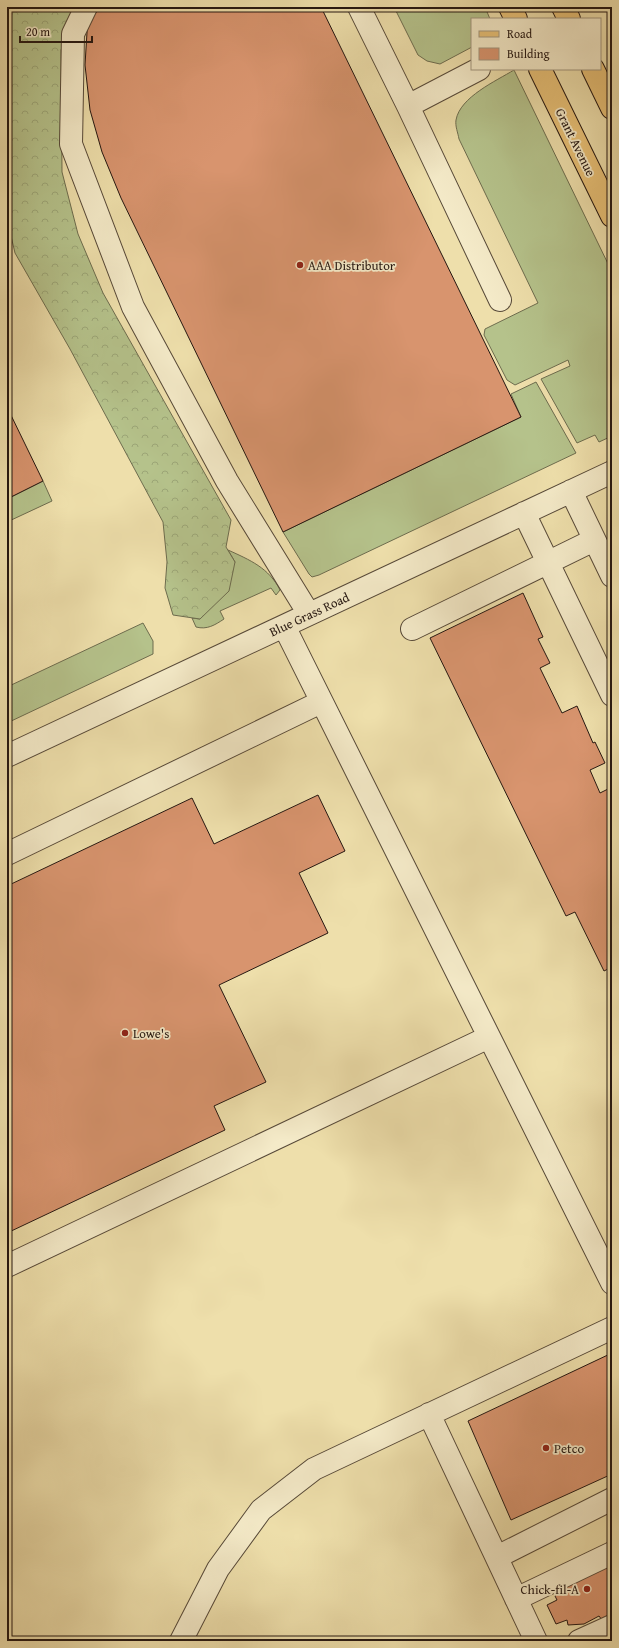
<svg xmlns="http://www.w3.org/2000/svg" width="619" height="1648" font-family="'Gentium Book Plus',serif">
<style>
.grass{fill:#b5c28b;stroke:#6d6c4e}
.forest{fill:url(#forest-crowns);stroke:#6d6c4e}
.building{fill:#d8946e;stroke:#251711}
.lines{fill:none;stroke-linecap:round;stroke-linejoin:round}
.minor-casing{stroke:#574938;stroke-width:24}
.major-casing{stroke:#251711;stroke-width:24}
.minor{stroke:#f4eac8;stroke-width:22}
.major{stroke:#e7c076;stroke-width:22}
.poi-dot{fill:#8f2418;stroke:#f4eac8;stroke-width:1.5}
.labels{text-anchor:middle;stroke-width:3.5;stroke-linejoin:round;paint-order:stroke}
.street-label{font-size:13px;fill:#251711;stroke:#f4eac8}
.poi-label{font-size:13px;fill:#251711;stroke:#f4eac8;text-anchor:start}
</style>
<defs>
<pattern id="forest-crowns" width="20" height="18" patternUnits="userSpaceOnUse"><rect width="20" height="18" fill="#b5c28b"/><path d="M2 6a3 3 0 1 1 6 0M12 15a3 3 0 1 1 6 0" fill="none" stroke="#9ca677"/></pattern>
</defs>
<rect width="100%" height="100%" fill="#eedfab"/>
<filter id="stains"><feTurbulence type="fractalNoise" baseFrequency=".005" numOctaves="4"/><feColorMatrix values="0 0 0 0 .2 0 0 0 0 .09 0 0 0 0 .02 0 0 0 .5 -.17"/></filter>
<radialGradient id="worn" r=".72"><stop offset=".6" stop-color="#630" stop-opacity="0"/><stop offset="1" stop-color="#630" stop-opacity=".3"/></radialGradient>
<path class="grass" d="M394 7H485L490 19H472V47L440 64 427 61 418 55Z
M514 70 612 272V436L599 442 595 435 577 443 541 379 570 366 568 360 515 385 507 380 484 335 485 329 538 303 459 139C458 133 455 126 456 120 460 97 496 81 514 70Z
M536 382 576 453 319 575 312 577 309 574 283 532 521 417 511 394Z
M43 481 52 501 7 522V499Z
M228 550C250 560 269 568 280 590L276 595 271 588 220 611 224 619C215 625 207 630 196 627L192 618 200 619 235 562Z
M143 623 153 641V654L7 723V687Z"/>
<path class="forest" d="M7 7H77L61 50 62 172 78 234 103 293 231 520 226 547 235 562 229 591 200 619 173 615 165 588 167 562 163 522 70 349 15 253 7 219Z"/>
<path class="building" d="M107 7H321L521 417 283 532 121 198 102 152 90 110 85 65 88 16Z
M7 407 43 481 7 499Z
M523 593 543 637 538 639 550 663 540 668 562 713 577 706 593 743 595 742 605 763 590 770 600 793 612 787V967L604 971 575 912 566 916 430 638Z
M318 795 345 851 299 873 328 933 219 985 266 1082 214 1106 225 1130 7 1233V886L192 798 214 844Z
M612 1353V1474L511 1520 468 1421Z
M612 1557V1615L602 1620 599 1616 584 1624 568 1625 567 1620 556 1624 547 1605 557 1600 555 1596 568 1582Z"/>
<g class="lines">
<defs>
<path id="minor" d="M86 7 73 34 71 144 133 307 227 481 309 614
M359 7 408 106 500 300
M408 106 479 69
M571 491 612 576
M524 513 612 695
M284 626 612 1283
M412 629 594 540
M7 756 612 472
M7 854 321 702
M7 1266 489 1037
M429 1414 536 1641
M497 1557 612 1499
M516 1599 612 1553
M181 1641 218 1569 261 1510 314 1469 612 1328
M579 1641 612 1626"/>
<path id="major" d="M510 7 516 19
M563 7 569 19
M540 69 612 216
M593 69 612 108"/>
</defs>
<use href="#minor" class="minor-casing"/>
<use href="#major" class="major-casing"/>
<use href="#minor" class="minor"/>
<use href="#major" class="major"/>
</g>
<g class="poi-dot">
<circle cx="300" cy="265" r="4"/>
<circle cx="125" cy="1033" r="4"/>
<circle cx="546" cy="1448" r="4"/>
<circle cx="587" cy="1589" r="4"/>
</g>
<g class="labels">
<g class="street-label">
<text transform="translate(576 142) rotate(64)" y="5">Grant Avenue</text>
<text transform="translate(309 614) rotate(-25)" y="5">Blue Grass Road</text>
</g>
<g class="poi-label">
<text x="308" y="270">AAA Distributor</text>
<text x="133" y="1038">Lowe's</text>
<text x="554" y="1453">Petco</text>
<text x="579" y="1594" text-anchor="end">Chick-fil-A</text>
</g>
</g>
<rect width="619" height="1648" fill="none" stroke="#eedfab" stroke-width="24"/>
<rect x="8" y="8" width="603" height="1632" fill="none" stroke="#251711" stroke-width="2"/>
<rect x="12" y="12" width="595" height="1624" fill="none" stroke="#251711"/>
<rect x="471" y="18" width="130" height="52" fill="#f4eac8" stroke="#a1967f"/>
<rect x="479" y="31" width="20" height="6" fill="#e7c076" stroke="#a1967f"/>
<text x="507" y="38" font-size="12" fill="#251711">Road</text>
<rect x="479" y="48" width="20" height="12" fill="#d8946e" stroke="#a1967f"/>
<text x="507" y="58" font-size="12" fill="#251711">Building</text>
<path d="M20 36v6h72v-6" fill="none" stroke="#251711" stroke-width="2"/>
<text x="26" y="36" font-size="12" fill="#251711" stroke="#f4eac8" stroke-width="3" paint-order="stroke">20 m</text>
<rect width="100%" height="100%" filter="url(#stains)"/>
<rect width="100%" height="100%" fill="url(#worn)"/>
</svg>
